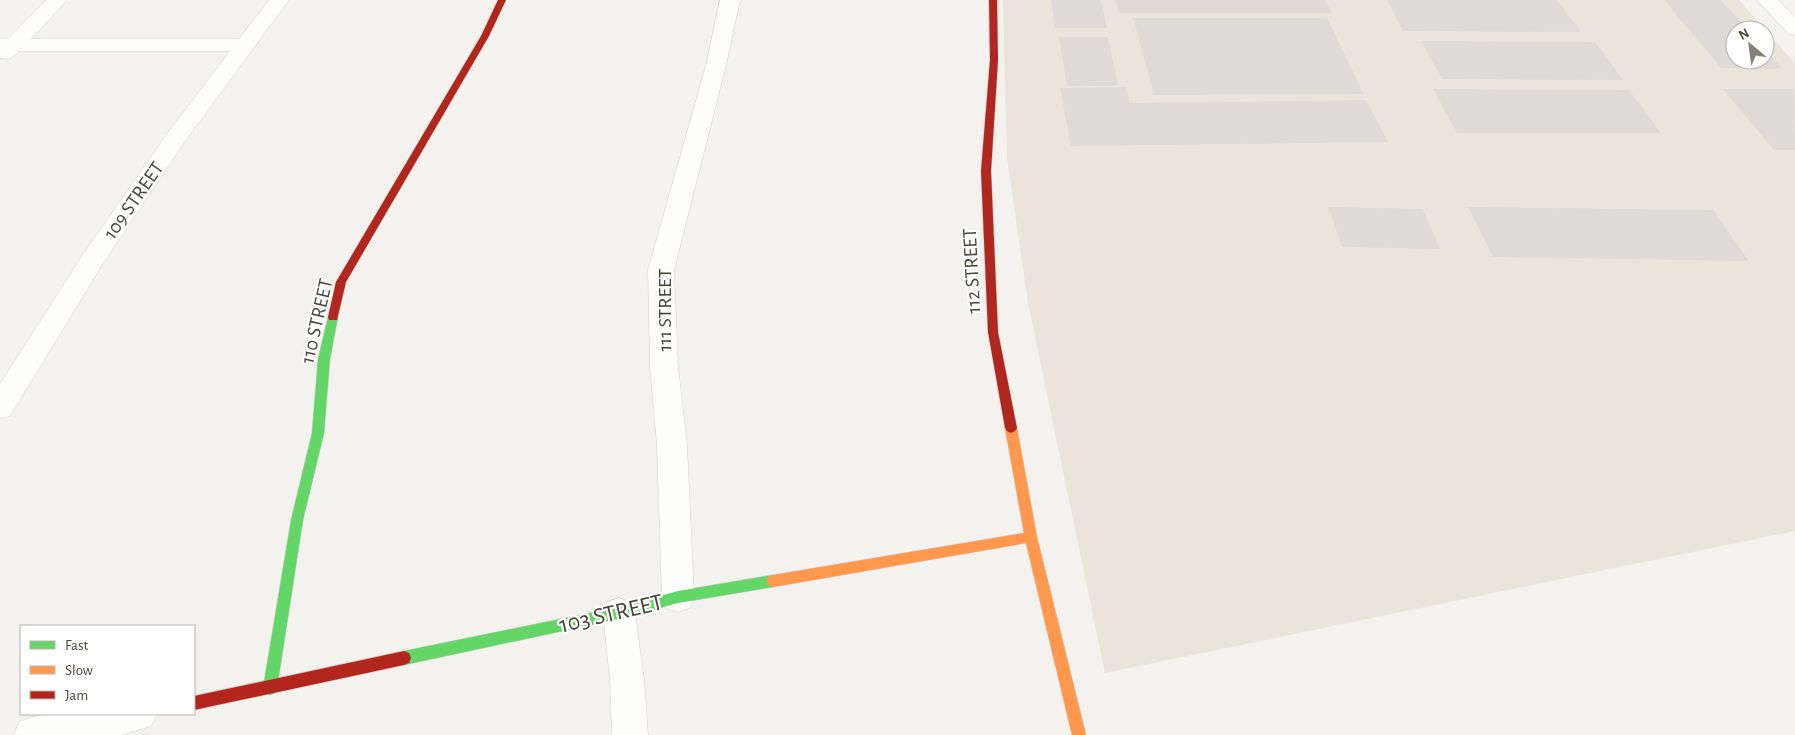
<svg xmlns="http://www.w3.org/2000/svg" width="1795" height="735" font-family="'Alegreya Sans',sans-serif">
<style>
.education{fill:#eae5da;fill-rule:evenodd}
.building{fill:#dedbd6}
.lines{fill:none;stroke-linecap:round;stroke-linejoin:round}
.street-casing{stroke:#d2d0cb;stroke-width:1}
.fast-casing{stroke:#d3cfc5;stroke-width:1}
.slow-casing{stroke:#d3cfc5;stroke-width:1}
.jam-casing{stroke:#d3cfc5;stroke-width:1}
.street{fill:#fdfdfc;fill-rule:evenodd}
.fast{fill:#63d668;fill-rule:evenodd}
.slow{fill:#ff974d;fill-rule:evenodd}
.jam{fill:#b3261e;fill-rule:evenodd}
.labels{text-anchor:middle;stroke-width:4.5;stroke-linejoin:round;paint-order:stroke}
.street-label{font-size:20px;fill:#4b4439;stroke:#fff}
.near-street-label{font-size:24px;fill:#4b4439;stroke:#fff}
</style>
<rect width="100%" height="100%" fill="#f4f2ee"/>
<path class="education" d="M1003 0H1739L1795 63V531L1105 673 1028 303 1007 158ZM1735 30H1765V60H1735Z"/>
<path class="building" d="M1051 0H1101L1107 28H1055Z
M1115 0H1325L1332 13H1119Z
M1387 0H1557L1581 32 1403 31Z
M1664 0H1721L1748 30H1735V60H1765V49L1783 69 1721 68Z
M1133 18H1327L1364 94 1154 95Z
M1059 37H1108L1118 86H1067Z
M1421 41 1595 42 1623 80 1442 79Z
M1126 87 1130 103 1366 100 1388 142 1071 146 1060 88Z
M1433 89 1629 90 1661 133H1457Z
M1723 89H1794L1795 150H1774Z
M1328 207 1423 209 1440 249 1342 247Z
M1468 207 1713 210 1749 261 1493 257Z"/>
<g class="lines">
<defs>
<path id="street" d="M46 0H67L31 39H239L269 0H289L183 144 102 265 10 416 0 419V384L84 253 167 134 230 51H19C13 58 9 60 0 58V39H8Z
M720 0H740L726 65 674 270 678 367 687 445 694 597 690 608 678 612 666 608 662 597 657 445 650 367 648 270 706 65Z
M1757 0H1778L1795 18V35L1788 33Z
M619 598 631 602 635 613 644 680 648 735H612L610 680 603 613 607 602Z
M50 714H157L151 726 121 735H14L19 722 32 717Z"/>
<path id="fast" d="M333 313 338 317 330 359 324 433 303 520 277 688 275 693 270 695 265 693 263 688 291 520 312 433 318 359 328 317Z
M773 575 778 577 780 581 778 585 773 587 678 603 619 619 404 665 399 663 397 658 399 653 404 651 619 607 678 591Z"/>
<path id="slow" d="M1011 423 1015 425 1017 428 1037 537 1086 735H1072L1026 543 773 587 768 585 766 581 768 577 773 575 1024 533 1005 428 1007 425Z"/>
<path id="jam" d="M498 0H506L489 36 346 282 337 320H329L328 317 336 282 481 36Z
M989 0H997L998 60 991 171 998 332 1017 428 1015 431 1011 433 1007 431 1005 428 988 332 981 171 990 60Z
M404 651 409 653 411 658 409 663 404 665 194 710V696Z"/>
</defs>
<use href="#street" class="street-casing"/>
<use href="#fast" class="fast-casing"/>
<use href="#slow" class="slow-casing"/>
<use href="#jam" class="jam-casing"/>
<use href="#street" class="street"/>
<use href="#fast" class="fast"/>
<use href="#slow" class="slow"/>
<use href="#jam" class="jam"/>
</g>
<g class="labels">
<g class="street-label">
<text transform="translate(133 200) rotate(-55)" y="7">109 STREET</text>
<text transform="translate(971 271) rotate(-93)" y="7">112 STREET</text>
<text transform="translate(664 310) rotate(-90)" y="7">111 STREET</text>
<text transform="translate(316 321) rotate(-77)" y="7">110 STREET</text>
</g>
<g class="near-street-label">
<text transform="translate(611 613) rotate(-13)" y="8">103 STREET</text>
</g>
</g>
<rect x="20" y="625" width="175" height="90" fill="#ffffff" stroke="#b7b4b0"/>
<rect x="30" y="641" width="25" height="8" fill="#63d668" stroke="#b7b4b0"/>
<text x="65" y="650" font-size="15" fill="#4b4439">Fast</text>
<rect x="30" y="666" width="25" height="8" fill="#ff974d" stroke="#b7b4b0"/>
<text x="65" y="675" font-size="15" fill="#4b4439">Slow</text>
<rect x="30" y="691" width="25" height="8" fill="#b3261e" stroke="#b7b4b0"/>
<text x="65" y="700" font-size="15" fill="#4b4439">Jam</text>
<g transform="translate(1750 45) rotate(331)"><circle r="24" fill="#ffffff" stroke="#b7b4b0"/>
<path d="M0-4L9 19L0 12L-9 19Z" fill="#868178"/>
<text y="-8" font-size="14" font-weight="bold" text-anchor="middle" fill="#4b4439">N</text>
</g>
</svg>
